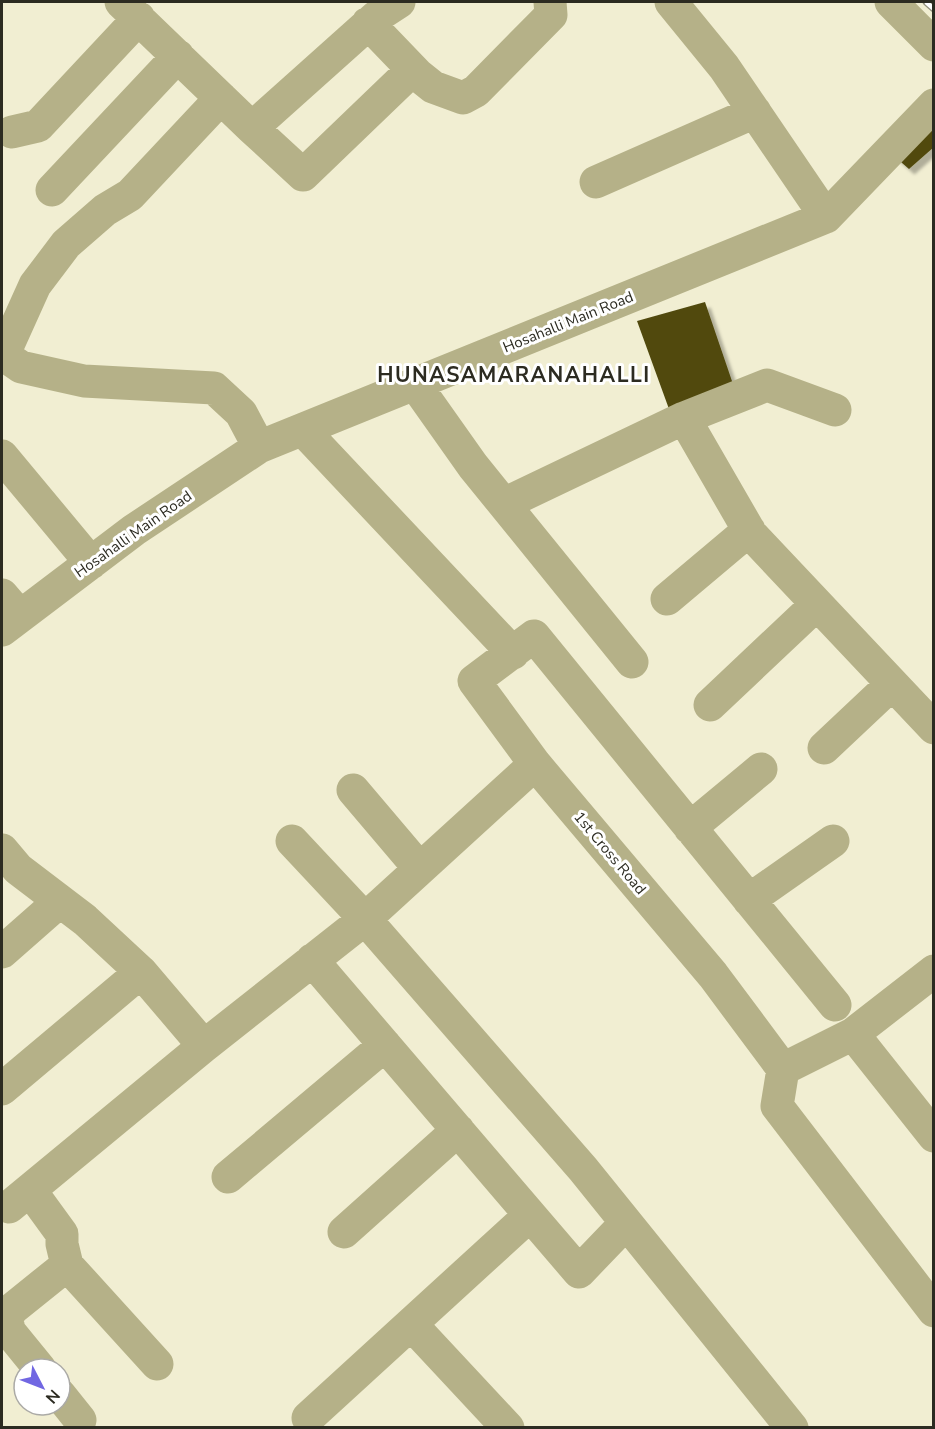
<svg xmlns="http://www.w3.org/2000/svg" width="935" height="1429" font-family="'Nunito Sans',sans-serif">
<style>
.building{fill:#514a11;filter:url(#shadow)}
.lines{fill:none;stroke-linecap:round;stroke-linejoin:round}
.minor{stroke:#b5b188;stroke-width:33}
.rail-casing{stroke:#918f7c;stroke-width:7}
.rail{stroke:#fff;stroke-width:4.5;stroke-dasharray:14;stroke-linecap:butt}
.labels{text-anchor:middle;stroke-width:6;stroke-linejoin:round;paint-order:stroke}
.street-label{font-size:15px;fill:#2c2b21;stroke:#fff}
.district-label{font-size:21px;font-weight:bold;letter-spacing:1.5px;fill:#2c2b21;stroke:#fff}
</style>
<defs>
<filter id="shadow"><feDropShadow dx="5.5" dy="5.5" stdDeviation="1.5" flood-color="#0004"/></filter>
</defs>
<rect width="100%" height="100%" fill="#f1eed2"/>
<path class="building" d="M934 120V147L909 169 894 156Z
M705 302 733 384 669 409 637 321Z"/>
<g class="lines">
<path class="minor" d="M121 2 252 128 376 17 399 2
M671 2 724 67 826 217
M891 2 934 45
M368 23 418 75
M252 128 303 175 406 76 418 75 433 87 463 98 476 91 551 15 550 2
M12 132 38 126 139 18
M596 182 755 112
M52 190 178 56
M2 354 21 367 84 381 214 388 241 413 259 447
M3 356 35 285 66 244 105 210 130 195 221 98
M415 384 473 466 632 662
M684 418 767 385 835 410
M303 430 513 653
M2 456 91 563
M504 504 684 418 751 534 934 728
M2 595 20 616
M667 599 749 530
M2 630 134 530 259 447 826 217 934 105
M710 705 817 604
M824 748 892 684
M353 790 420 869
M690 828 761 769
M292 841 365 919 535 764
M2 850 18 869 85 920 141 972 204 1046 365 919 583 1169 792 1428
M749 900 833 841
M2 952 60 901
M312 960 579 1272 626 1223
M934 971 853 1034 934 1136
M835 1005 534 636 474 681 535 764 713 975 783 1069 777 1106 934 1311
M783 1069 853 1034
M2 1089 141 972
M228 1177 385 1045
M30 1190 62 1234V1244L67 1265 157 1364
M9 1207 204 1046
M344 1232 458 1130
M411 1324 508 1428
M40 1369 9 1331 7 1319 11 1310 67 1265
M60 1395 80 1420
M308 1418 530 1215"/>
<defs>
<path id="rail" d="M926 2 934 9"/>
</defs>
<use href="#rail" class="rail-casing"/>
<use href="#rail" class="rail"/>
</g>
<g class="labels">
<g class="street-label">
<text transform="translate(568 322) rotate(-22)" y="5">Hosahalli Main Road</text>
<text transform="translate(133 534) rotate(-35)" y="5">Hosahalli Main Road</text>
<text transform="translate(610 853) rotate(50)" y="5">1st Cross Road</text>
</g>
<g class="district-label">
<text x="514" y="382">HUNASAMARANAHALLI</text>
</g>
</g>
<rect width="935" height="1429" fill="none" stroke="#2c2b21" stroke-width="6"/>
<g transform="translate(42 1387) rotate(132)"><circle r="28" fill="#ffffff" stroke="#abaaa6" stroke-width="1.5"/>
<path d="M0-4.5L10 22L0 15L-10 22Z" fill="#7167e2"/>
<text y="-9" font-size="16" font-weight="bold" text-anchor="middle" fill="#2c2b21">N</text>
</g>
</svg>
